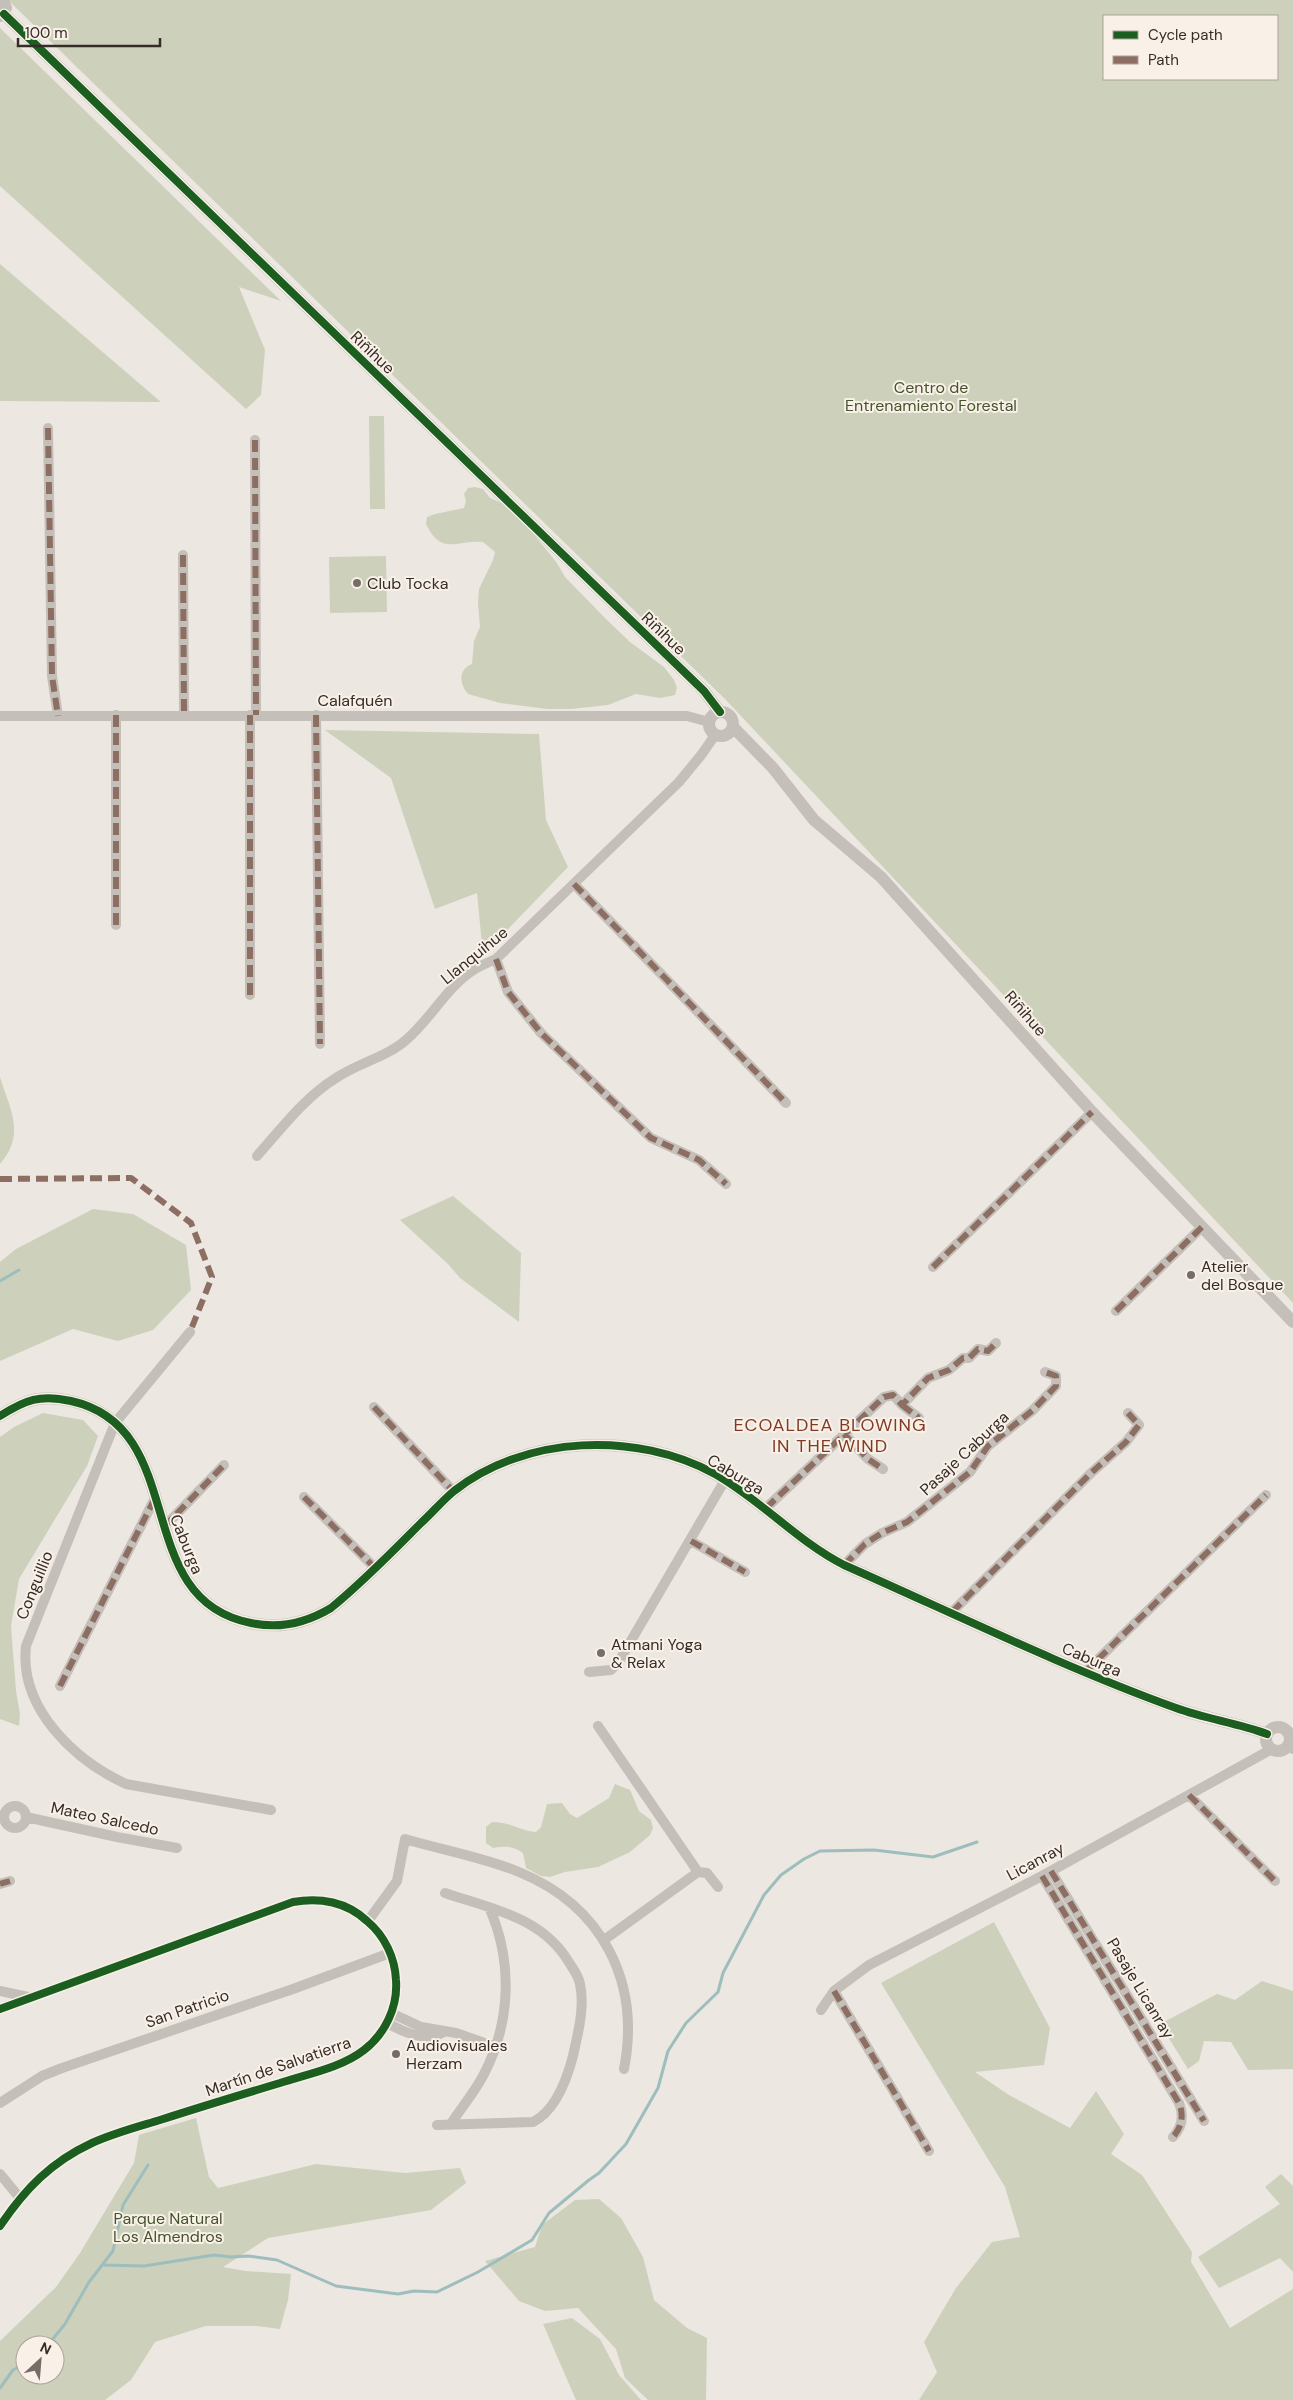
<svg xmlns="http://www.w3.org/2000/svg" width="1293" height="2400" font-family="'DM Sans',sans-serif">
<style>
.green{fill:#cdd1bb;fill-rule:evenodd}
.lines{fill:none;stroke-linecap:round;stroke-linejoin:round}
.stream{stroke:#9ebdbd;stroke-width:3}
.minor{stroke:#c5bfba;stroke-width:10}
.tertiary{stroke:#c5bfba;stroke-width:12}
.quiet{stroke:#8d6e63;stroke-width:6;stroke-dasharray:12 6;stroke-linecap:butt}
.cycleway-casing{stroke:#f9f1e8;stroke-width:11}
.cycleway{stroke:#1b5e20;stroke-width:8}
.poi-dot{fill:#766d69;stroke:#f9f1e8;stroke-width:2}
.labels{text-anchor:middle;stroke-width:4;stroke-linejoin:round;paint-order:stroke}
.street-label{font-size:16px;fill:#362c28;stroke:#f9f1e8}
.park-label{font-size:16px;fill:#45532d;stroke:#f9f1e8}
.poi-label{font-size:16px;fill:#362c28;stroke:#f9f1e8;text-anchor:start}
.neighbourhood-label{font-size:18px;letter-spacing:1px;fill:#813b24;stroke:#f9f1e8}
</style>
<rect width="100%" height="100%" fill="#ece7e1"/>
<path class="green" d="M8 0H1293V1303L725 699ZM1104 16H1277V79H1104Z
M0 28 281 301 239 287 265 350 261 395 246 409 0 186Z
M0 264 161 402 0 401Z
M369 416H384L385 509H370Z
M475 487 483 489 490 498 504 504 532 532 557 563 565 577 606 619 630 642 664 667 674 680 677 688 675 695 660 698 636 694 608 705 571 709H547L500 703 468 694C459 683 458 670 472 664L474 641 480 627 478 604 479 589 493 560 495 552 483 542C457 539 442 557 426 524L427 517 435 514 464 508 466 501 464 494 468 488Z
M386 556 387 612 330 613 329 557Z
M325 730 539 734 546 820 568 867 483 955 477 893 435 909 391 778Z
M0 1077C10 1110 26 1134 0 1164Z
M453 1196 521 1253 519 1322 460 1278 448 1264 400 1220Z
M93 1209 133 1214 186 1245 191 1290 153 1330 118 1341 73 1329 0 1361V1262L16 1249Z
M43 1413 83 1420 98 1436 87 1466 19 1579 11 1626 16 1691 20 1714 19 1726 0 1719V1437L14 1427Z
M615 1784 630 1790 639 1811 651 1820 653 1828 650 1835 630 1852 598 1867 565 1872 550 1877 541 1876 526 1868 523 1853C513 1846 506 1846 493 1848L486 1843V1827L492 1822C511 1822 521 1831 536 1832L541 1827 547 1804 562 1803 570 1814 577 1818 609 1798Z
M994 1922 1050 2028 1044 2065 975 2072 1009 2095 1070 2128 1096 2091 1124 2134 1111 2154 1142 2175 1192 2252 1191 2262 1230 2328 1293 2289V2400H919L937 2372 924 2342 956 2288 992 2242 1020 2237 1005 2187 881 1983Z
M1262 1981 1293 1991V2069L1248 2070 1231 2042 1204 2041 1199 2061 1188 2069 1160 2024 1217 1994 1235 2000Z
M196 2118 209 2177 218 2188 316 2164 405 2173 460 2168 466 2183 431 2210 268 2238 223 2267 246 2271 291 2274 288 2300 280 2329 257 2326H206L155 2342 131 2380 105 2400H0V2341L56 2287 80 2253 134 2163 139 2135ZM25 2345H55V2375H25Z
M1281 2174 1293 2186V2272L1280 2258 1219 2288 1198 2257 1280 2204 1265 2187Z
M599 2199 621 2218 643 2257 654 2300 687 2328 707 2338 706 2400H648L625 2378 616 2349 578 2308 545 2311 519 2301 485 2261 535 2247 542 2225 575 2200Z
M572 2318 600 2339 619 2375 641 2400H576L543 2324Z"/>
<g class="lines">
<path class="stream" d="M0 1281 19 1270
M104 2265 144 2266 214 2255 231 2257 248 2256 277 2260 336 2286 398 2294 414 2291 437 2292 478 2272 532 2240 549 2213 589 2180 599 2173 626 2144 658 2088 668 2051 686 2023 718 1992 723 1973 764 1895 781 1875 804 1859 820 1851 874 1850 933 1857 977 1842
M48 2345 65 2324 89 2282 113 2251 123 2205 148 2165
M0 2388 13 2370 25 2364"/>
<path class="minor" d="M48 428 52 676 58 716
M255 440 256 715
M183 555 184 714
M116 715V925
M316 715 320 1044
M0 716H687L709 722
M574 884 786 1103
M496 959 508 992 541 1033 651 1138 699 1160 726 1184
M250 995V715
M257 1156C281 1129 305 1097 336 1078 358 1063 387 1057 406 1040 431 1019 447 986 475 969 482 965 489 962 496 959L679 782 702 754 715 735
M933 1267 1092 1112
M1116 1311 1202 1227
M190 1332 115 1423 26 1646C19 1708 74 1760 126 1784L271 1810
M902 1405 919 1418
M374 1407 454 1492
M844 1434 868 1459 883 1469
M304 1497 375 1568
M766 1508 884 1397 893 1395 902 1405 928 1378 949 1370 963 1358H969L978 1349 988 1351 996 1343
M164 1527 224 1465
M691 1541 745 1572
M844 1565 865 1544 882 1533 907 1522 970 1472 988 1446 1033 1410 1056 1386V1376L1045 1372
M952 1612 1091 1473 1126 1442 1139 1425 1128 1413
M589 1672 611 1670 618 1663 725 1480
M1085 1672 1266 1495
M60 1686 155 1498
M598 1726 698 1872
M1288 1746 1293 1749
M1189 1795 1275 1881
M4 1817a11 11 0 1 1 22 0a11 11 0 1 1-22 0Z
M26 1817 117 1837 177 1848
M1051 1871 1204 2121
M1042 1876 1179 2103C1184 2115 1182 2127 1173 2137
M0 1884 10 1881
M368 1921 397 1881 405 1839C442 1850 483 1857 519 1872 602 1906 641 1981 624 2069
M604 1940 698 1872 707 1873 718 1887
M0 1991 28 1997
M834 1991 929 2151
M0 2009 293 1902C320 1897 347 1902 367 1921 385 1936 395 1958 396 1980 398 2007 385 2034 364 2050 341 2068 307 2074 280 2083 240 2095 200 2107 160 2120 137 2127 114 2133 92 2143 51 2162 25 2189 0 2226
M821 2010 834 1991 869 1965 1042 1876 1272 1749
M391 2013 421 2027 456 2033 496 2047
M387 2023C404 2032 423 2042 442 2033
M0 2103 42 2076 62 2068 293 1989 390 1953
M437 2125 533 2122C555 2111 567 2079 573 2056 578 2033 585 2007 580 1984 579 1977 574 1970 570 1964 543 1917 492 1909 445 1893
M450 2125C461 2108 475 2092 484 2074 511 2022 513 1961 489 1907
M0 2174 19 2197"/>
<path class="tertiary" d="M4 14 704 691 720 712
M0 16 6 8 3 0
M709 724a12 12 0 1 1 24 0a12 12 0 1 1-24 0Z
M733 727 773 768 814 820 881 877 1092 1112 1293 1322
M0 1416C25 1400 40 1394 71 1401 192 1428 128 1599 251 1623 279 1629 306 1623 331 1608 363 1582 392 1552 421 1523 432 1513 442 1501 454 1491 525 1435 637 1431 715 1474 761 1500 797 1541 844 1565 955 1614 1063 1667 1176 1708 1206 1719 1238 1723 1267 1734
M1266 1739a12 12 0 1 1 24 0a12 12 0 1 1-24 0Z"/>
<path class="quiet" d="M48 428 52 676 58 716
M255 440 256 715
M183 555 184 714
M116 715V925
M316 715 320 1044
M574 884 786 1103
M496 959 508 992 541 1033 651 1138 699 1160 726 1184
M250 995V715
M0 1179 131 1178 191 1223 212 1277 190 1332
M933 1267 1092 1112
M1116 1311 1202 1227
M902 1405 919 1418
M374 1407 454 1492
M844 1434 868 1459 883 1469
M304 1497 375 1568
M766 1508 884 1397 893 1395 902 1405 928 1378 949 1370 963 1358H969L978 1349 988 1351 996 1343
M164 1527 224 1465
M691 1541 745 1572
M844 1565 865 1544 882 1533 907 1522 970 1472 988 1446 1033 1410 1056 1386V1376L1045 1372
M952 1612 1091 1473 1126 1442 1139 1425 1128 1413
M1085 1672 1266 1495
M60 1686 155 1498
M1189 1795 1275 1881
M1051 1871 1204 2121
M1042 1876 1179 2103C1184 2115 1182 2127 1173 2137
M0 1884 10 1881
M834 1991 929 2151"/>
<defs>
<path id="cycleway" d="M4 14 704 691 720 712
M0 1416C25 1400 40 1394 71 1401 192 1428 128 1599 251 1623 279 1629 306 1623 331 1608 363 1582 392 1552 421 1523 432 1513 442 1501 454 1491 525 1435 637 1431 715 1474 761 1500 797 1541 844 1565 955 1614 1063 1667 1176 1708 1206 1719 1238 1723 1267 1734
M0 2009 293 1902C320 1897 347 1902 367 1921 385 1936 395 1958 396 1980 398 2007 385 2034 364 2050 341 2068 307 2074 280 2083 240 2095 200 2107 160 2120 137 2127 114 2133 92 2143 51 2162 25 2189 0 2226"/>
</defs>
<use href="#cycleway" class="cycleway-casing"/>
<use href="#cycleway" class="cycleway"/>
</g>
<g class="poi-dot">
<circle cx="357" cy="583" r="5"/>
<circle cx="1191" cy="1275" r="5"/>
<circle cx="601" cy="1653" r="5"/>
<circle cx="396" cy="2054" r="5"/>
</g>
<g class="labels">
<g class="street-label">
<text transform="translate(373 352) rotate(44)" y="6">Riñihue</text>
<text transform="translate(664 633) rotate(44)" y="6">Riñihue</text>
<text x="355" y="706">Calafquén</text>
<text transform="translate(474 955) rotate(-39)" y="6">Llanquihue</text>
<text transform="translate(1026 1013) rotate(49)" y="6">Riñihue</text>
<text transform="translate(964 1453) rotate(-43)" y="6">Pasaje Caburga</text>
<text transform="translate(736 1474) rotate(31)" y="6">Caburga</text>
<text transform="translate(187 1544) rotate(68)" y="6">Caburga</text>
<text transform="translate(34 1585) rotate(-68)" y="6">Conguillio</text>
<text transform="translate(1092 1659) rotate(23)" y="6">Caburga</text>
<text transform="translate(105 1818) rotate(12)" y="6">Mateo Salcedo</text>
<text transform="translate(1035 1861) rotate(-28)" y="6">Licanray</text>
<text transform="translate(1141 1988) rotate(59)" y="6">Pasaje Licanray</text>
<text transform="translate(187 2008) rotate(-19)" y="6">San Patricio</text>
<text transform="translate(278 2066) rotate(-19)" y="6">Martín de Salvatierra</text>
</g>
<g class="park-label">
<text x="931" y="393">Centro de<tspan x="931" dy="18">Entrenamiento Forestal</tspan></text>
<text x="168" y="2224">Parque Natural<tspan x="168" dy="18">Los Almendros</tspan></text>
</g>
<g class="poi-label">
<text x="367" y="589">Club Tocka</text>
<text x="1201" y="1272">Atelier<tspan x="1201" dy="18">del Bosque</tspan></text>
<text x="611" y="1650">Atmani Yoga<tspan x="611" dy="18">&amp; Relax</tspan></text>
<text x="406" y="2051">Audiovisuales<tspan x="406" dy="18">Herzam</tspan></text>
</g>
<g class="neighbourhood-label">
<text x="830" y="1431">ECOALDEA BLOWING<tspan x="830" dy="21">IN THE WIND</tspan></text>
</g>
</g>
<rect x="1103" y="15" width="175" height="65" fill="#f9f1e8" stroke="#aba29b"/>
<rect x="1113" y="31" width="25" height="8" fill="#1b5e20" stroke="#aba29b"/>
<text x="1148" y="40" font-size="15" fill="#362c28">Cycle path</text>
<rect x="1113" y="56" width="25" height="8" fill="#8d6e63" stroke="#aba29b"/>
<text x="1148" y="65" font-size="15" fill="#362c28">Path</text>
<g transform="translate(40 2360) rotate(26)"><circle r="24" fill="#f9f1e8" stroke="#aba29b"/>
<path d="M0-4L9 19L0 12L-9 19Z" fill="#766d69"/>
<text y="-8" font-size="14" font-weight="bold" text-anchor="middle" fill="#362c28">N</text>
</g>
<path d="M18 38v8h142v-8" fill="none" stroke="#362c28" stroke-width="2.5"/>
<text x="25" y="38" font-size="15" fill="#362c28" stroke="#f9f1e8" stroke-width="4" paint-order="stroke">100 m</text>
</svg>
